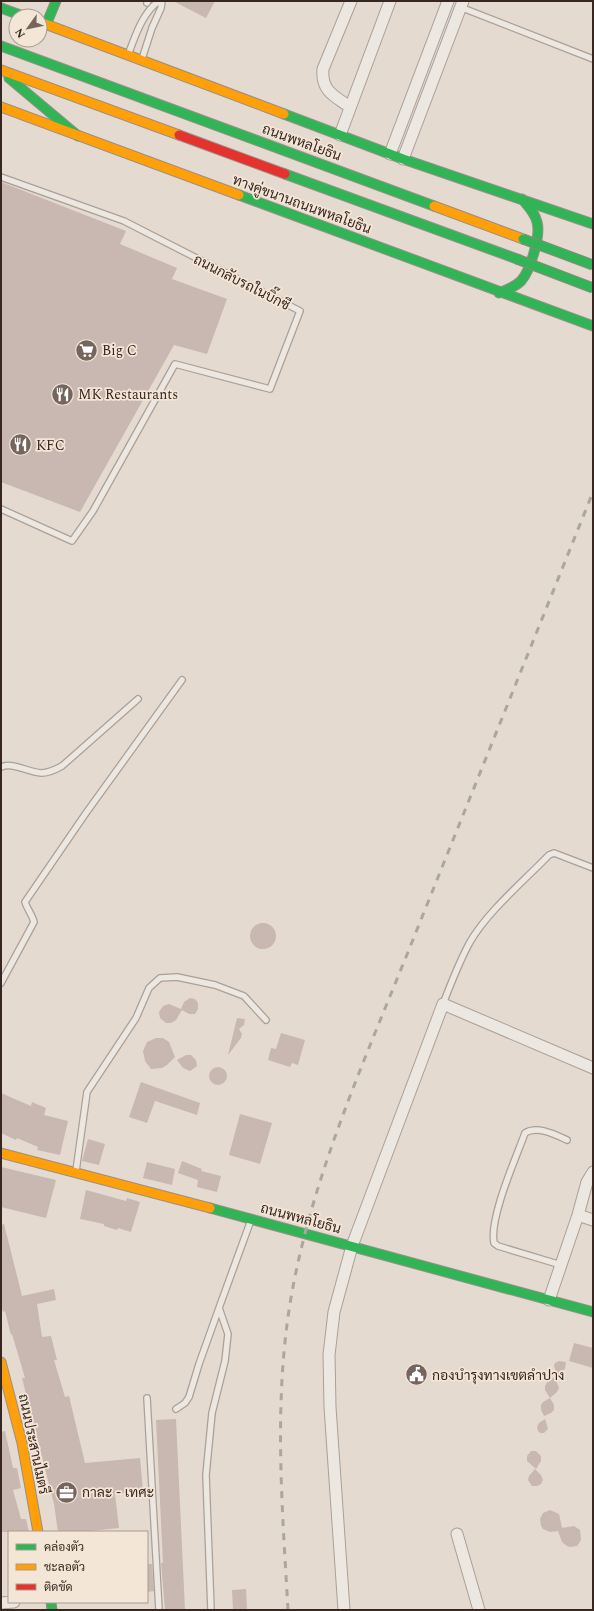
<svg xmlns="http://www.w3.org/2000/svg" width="594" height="1611" font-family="Spectral,Sarabun,serif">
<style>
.building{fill:#c8b8b1}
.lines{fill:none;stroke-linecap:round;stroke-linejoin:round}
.lane-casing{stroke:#aaa098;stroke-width:8}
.street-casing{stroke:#aaa098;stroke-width:13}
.fast-casing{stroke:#998f88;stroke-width:11}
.slow-casing{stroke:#998f88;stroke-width:11}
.jam-casing{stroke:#998f88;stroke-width:11}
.lane{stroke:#ece7e0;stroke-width:5.5}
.street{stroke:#ece7e0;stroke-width:11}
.fast{stroke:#30b455;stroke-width:9}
.slow{stroke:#ff9f0a;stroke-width:9}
.jam{stroke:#e5322d;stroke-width:9}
.rail{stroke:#aca6a1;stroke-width:3;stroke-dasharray:7 7;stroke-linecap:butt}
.fast-bridge-casing{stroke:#8f867f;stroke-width:11;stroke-linecap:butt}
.fast-bridge{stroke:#30b455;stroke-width:9}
.labels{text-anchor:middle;stroke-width:3.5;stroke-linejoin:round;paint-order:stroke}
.street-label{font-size:14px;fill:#382720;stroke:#f4e6d7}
.poi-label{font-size:14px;fill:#382720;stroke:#f4e6d7;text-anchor:start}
</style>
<rect width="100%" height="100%" fill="#e4dad0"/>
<path class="building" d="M173 1H215L206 18Z
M1 182 126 231 120 244 177 268 172 279 227 299 207 354 174 345 80 512 1 482Z
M250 936a13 13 0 1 1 26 0a13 13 0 1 1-26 0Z
M190 998 195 999 198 1003V1009L195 1014H189L182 1010 176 1020 171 1023H166L160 1018 159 1012 163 1006 169 1004 181 1009 184 1002Z
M237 1018 245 1019 244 1025 239 1029 242 1034 241 1038 228 1055Z
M281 1033 305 1040 298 1065 292 1063 290 1067 268 1060 271 1048 276 1049Z
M156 1038H163L169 1042 175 1057 167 1065 162 1068 151 1069 145 1061 143 1051 147 1042Z
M186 1055H191L196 1060 197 1066 190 1071 183 1068 177 1060Z
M209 1076a9 9 0 1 1 18 0a9 9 0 1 1-18 0Z
M141 1082 200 1103 197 1115 155 1101 147 1123 129 1117Z
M1 1093 31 1106 32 1102 46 1108 44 1115 68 1121 60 1155 37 1150 38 1147 17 1138 16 1140 1 1133Z
M240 1114 272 1123 260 1164 229 1155Z
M88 1139 105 1144 99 1165 82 1161Z
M182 1161 202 1169 201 1171 221 1176 217 1192 197 1187 198 1180 178 1173Z
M147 1162 175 1169 172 1185 143 1178Z
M1 1167 56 1180 46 1218 1 1207Z
M86 1190 126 1201 127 1198 140 1202 131 1232 118 1228 117 1230 104 1226V1224L80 1219Z
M4 1224 22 1296 54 1289 56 1300 37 1304 42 1337 51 1336 57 1360H54L65 1397 69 1396 85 1463 140 1458 143 1491 115 1494 119 1528 80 1532H58L54 1504 22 1378H25L12 1334 11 1335 5 1311 3 1312 1 1305V1225Z
M574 1343 593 1348V1368L569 1361Z
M559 1361 566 1362 565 1369 557 1375 554 1366 555 1363Z
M555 1377 559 1388 557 1392 550 1398 554 1405V1410L551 1413 544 1416 541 1410V1405L543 1402 550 1398 545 1390V1386L547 1382Z
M176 1419 185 1610H165L161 1563H163L156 1420Z
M545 1419 548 1429 544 1433H540L538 1431 537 1427 539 1423Z
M5 1431 13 1468H17L21 1488 13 1490 21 1519H26L29 1532H1V1432Z
M531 1451H536L541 1456V1461L536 1469 527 1461V1456Z
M535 1469 541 1475 543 1480 541 1484 537 1486H532L528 1480 529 1476Z
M550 1510 559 1514 562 1528 574 1526 580 1530 581 1540 577 1546 570 1547 567 1546 562 1542 558 1531 550 1532 543 1529 541 1526 540 1519 543 1513Z
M147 1564H152L154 1591 147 1592Z
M246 1589 247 1610H233L232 1590Z"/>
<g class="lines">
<defs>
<path id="lane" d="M147 3 148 1
M460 7 593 59
M128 55C135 37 142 13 159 1
M142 59 152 28 161 8 162 1
M1 177 124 221 300 311 270 389 175 364 93 511 72 541 1 509
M1 767C14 762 27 772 41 773 49 773 55 770 62 766L138 699
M1 983 34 922C32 914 27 909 25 902L86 813 182 680
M443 1004C451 983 459 962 470 942 488 911 524 881 549 855L554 853 593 868
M76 1171 87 1092 136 1018 149 988 160 978 177 977 215 985 244 996 266 1020
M561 1265 498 1246 494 1243C489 1218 516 1158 525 1133 537 1125 556 1135 567 1140
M147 1398 159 1610
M176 1409 185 1403 189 1397 199 1364 219 1308
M211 1610 206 1475 212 1413 225 1361 228 1334 219 1308 251 1220"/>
<path id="street" d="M350 107C334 96 321 91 323 69L351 1
M340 135 390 1
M390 154 448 1
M403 159 463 1
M578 1215 593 1220
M549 1300 578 1215 587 1182 593 1172
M457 1534 479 1610
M1 1603 14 1602
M344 1610 330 1407 329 1355 334 1312 352 1246 443 1004 593 1068"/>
<path id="fast" d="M1 8 23 16
M46 25 56 1
M1 46 434 206
M9 78 78 136
M284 114 403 159 593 224
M285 174 517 259
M239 195 593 326
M499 293C506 290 515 287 521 281 530 271 541 236 537 222 535 213 528 206 522 199
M210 1208 593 1312
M51 1602 52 1610"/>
<path id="slow" d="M40 22 284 114
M1 70 179 135
M1 107 239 195
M434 206 523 239
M1 1153 210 1208
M1 1362 22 1443 38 1532"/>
<path id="jam" d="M179 135 285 174"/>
</defs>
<use href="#lane" class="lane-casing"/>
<use href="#street" class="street-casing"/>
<use href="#fast" class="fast-casing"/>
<use href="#slow" class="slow-casing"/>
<use href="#jam" class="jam-casing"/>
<use href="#lane" class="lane"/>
<use href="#street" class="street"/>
<use href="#fast" class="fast"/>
<use href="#slow" class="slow"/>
<use href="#jam" class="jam"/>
<path class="rail" d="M288 1610C282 1504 273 1397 292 1292 314 1172 365 1059 410 947 471 795 532 644 593 492"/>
<defs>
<path id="fast-bridge" d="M523 239 593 265
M517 259 593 288"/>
</defs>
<use href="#fast-bridge" class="fast-bridge-casing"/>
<use href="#fast-bridge" class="fast-bridge"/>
</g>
<defs>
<symbol id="supermarket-disc" viewBox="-11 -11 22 22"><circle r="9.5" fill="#74665e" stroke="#f4e6d7"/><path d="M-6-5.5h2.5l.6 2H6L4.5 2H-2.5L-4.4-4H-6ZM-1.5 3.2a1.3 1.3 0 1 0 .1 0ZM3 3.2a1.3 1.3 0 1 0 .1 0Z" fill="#fff"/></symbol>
<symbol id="restaurant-disc" viewBox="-11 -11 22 22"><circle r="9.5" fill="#74665e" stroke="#f4e6d7"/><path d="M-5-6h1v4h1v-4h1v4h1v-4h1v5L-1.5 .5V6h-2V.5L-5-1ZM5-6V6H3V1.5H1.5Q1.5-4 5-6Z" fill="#fff"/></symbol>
<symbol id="civic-disc" viewBox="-11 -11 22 22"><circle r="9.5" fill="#74665e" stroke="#f4e6d7"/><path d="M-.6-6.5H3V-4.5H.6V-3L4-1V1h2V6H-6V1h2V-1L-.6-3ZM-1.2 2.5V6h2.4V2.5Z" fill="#fff"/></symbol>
<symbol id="office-disc" viewBox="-11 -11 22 22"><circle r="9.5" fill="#74665e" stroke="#f4e6d7"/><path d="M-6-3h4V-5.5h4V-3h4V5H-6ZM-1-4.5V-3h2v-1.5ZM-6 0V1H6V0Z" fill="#fff"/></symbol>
</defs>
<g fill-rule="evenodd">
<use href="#supermarket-disc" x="74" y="338" width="25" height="25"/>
<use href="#restaurant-disc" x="50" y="382" width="25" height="25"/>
<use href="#restaurant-disc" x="8" y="432" width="25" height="25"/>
<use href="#civic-disc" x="404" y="1362" width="25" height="25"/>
<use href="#office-disc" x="54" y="1480" width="25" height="25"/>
</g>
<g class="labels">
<g class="street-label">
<text transform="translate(302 142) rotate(20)" y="5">ถนนพหลโยธิน</text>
<text transform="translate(302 204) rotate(20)" y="5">ทางคู่ขนานถนนพหลโยธิน</text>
<text transform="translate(242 282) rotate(27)" y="5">ถนนกลับรถในบิ๊กซี</text>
<text transform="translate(301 1218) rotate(15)" y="5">ถนนพหลโยธิน</text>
<text transform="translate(34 1444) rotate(78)" y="5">ถนนประสานไมตรี</text>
</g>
<g class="poi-label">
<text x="102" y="355">Big C</text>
<text x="78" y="399">MK Restaurants</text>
<text x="36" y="450">KFC</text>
<text x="432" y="1380">กองบำรุงทางเขตลำปาง</text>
<text x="82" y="1497">กาละ - เทศะ</text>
</g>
</g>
<rect width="594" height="1611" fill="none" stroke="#382720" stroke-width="4"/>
<rect x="8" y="1531" width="140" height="72" fill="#f4e6d7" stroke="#a99a8e"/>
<rect x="16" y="1544" width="20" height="6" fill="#30b455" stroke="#a99a8e"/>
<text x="44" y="1551" font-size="12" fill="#382720">คล่องตัว</text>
<rect x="16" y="1564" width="20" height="6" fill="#ff9f0a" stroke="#a99a8e"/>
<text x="44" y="1571" font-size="12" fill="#382720">ชะลอตัว</text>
<rect x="16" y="1584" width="20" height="6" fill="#e5322d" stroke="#a99a8e"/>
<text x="44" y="1591" font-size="12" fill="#382720">ติดขัด</text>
<g transform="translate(28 28) rotate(237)"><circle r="19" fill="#f4e6d7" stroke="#a99a8e"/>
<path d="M0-3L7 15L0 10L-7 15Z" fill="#74665e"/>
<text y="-6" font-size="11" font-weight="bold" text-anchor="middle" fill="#382720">N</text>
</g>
</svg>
